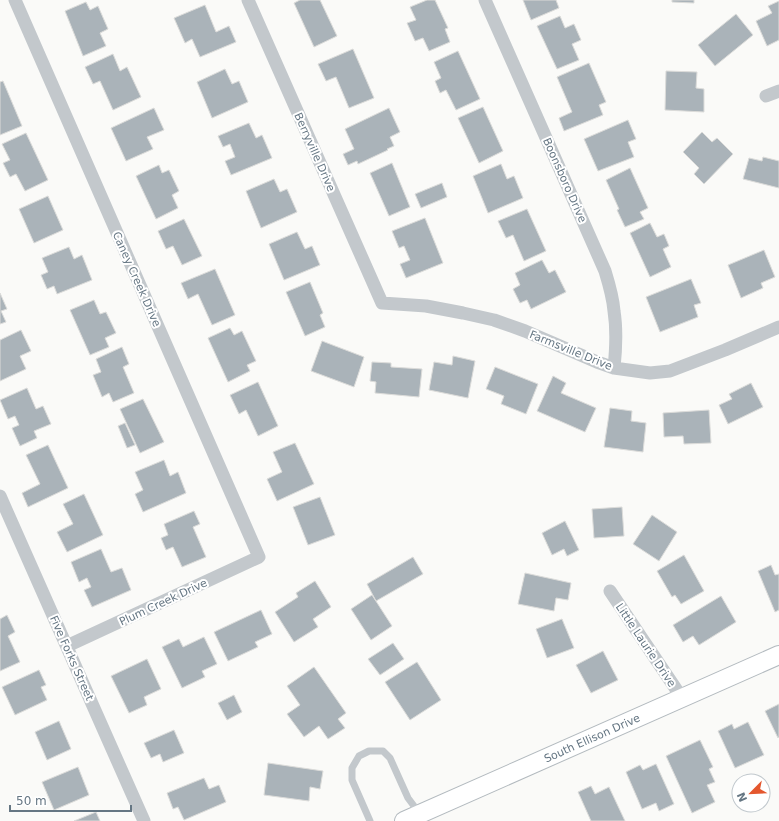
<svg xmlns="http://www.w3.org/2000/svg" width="779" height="821" font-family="'DejaVu Sans',sans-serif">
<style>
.building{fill:#aab3b9;stroke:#dcdcda}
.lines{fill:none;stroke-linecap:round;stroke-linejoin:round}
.secondary-casing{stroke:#b3babf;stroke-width:20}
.lane{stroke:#c3c8cc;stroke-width:7}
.street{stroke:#c3c8cc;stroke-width:13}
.secondary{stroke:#fff;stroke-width:18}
.labels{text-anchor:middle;stroke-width:4;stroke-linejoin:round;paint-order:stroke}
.street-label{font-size:11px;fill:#657683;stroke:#fff}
</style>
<rect width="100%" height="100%" fill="#fafaf8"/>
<path class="building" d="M300 0H320L337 36 314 47 294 3Z
M427 0H435L448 28 445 29 450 42 429 51 423 38 415 41 407 23 416 20 410 7Z
M523 0H556L559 8 531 20Z
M672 0H694V3L672 2Z
M779 1V40L767 46 756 21 772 13 768 6Z
M86 2 90 10 98 6 108 29 100 33 106 46 83 56 65 11Z
M205 5 216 32 229 26 236 42 200 57 192 39 185 43 174 18Z
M736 14 753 35 715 66 698 45Z
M560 16 565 28 574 24 581 40 572 44 579 60 557 69 537 26Z
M353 49 374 98 349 108 336 77 326 81 318 64Z
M458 51 480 99 456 110 446 90 440 93 435 81 441 78 434 62Z
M113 54 120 71 127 67 141 97 113 110 100 81 93 84 85 67Z
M589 63 606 102 599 105 603 115 564 131 559 118 572 112 557 77Z
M225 69 232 84 239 81 248 102 212 118 197 82Z
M666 71 697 72 696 88 704 89V112L665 110Z
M3 81 22 126 0 135V82Z
M483 107 503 151 479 163 458 118Z
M154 108 164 130 147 137 153 149 126 161 111 128Z
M389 108 400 132 390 137 394 146 387 149 388 150 358 164 357 161 348 165 343 154 354 149 345 129Z
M628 120 636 139 628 142 634 157 598 171 584 139Z
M249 123 256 138 262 135 272 158 231 175 225 161 235 157 230 144 223 147 218 136Z
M702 132 712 142 717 138 733 154 704 184 694 174 699 168 683 152Z
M26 133 48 180 25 191 16 174 10 177 3 163 10 160 2 144Z
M763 157 779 161V188L743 179 749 158 762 161Z
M392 163 410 207 389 216 370 173Z
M501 164 507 179 514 176 523 198 488 213 473 176Z
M159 165 162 173 169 170 179 191 172 195 178 208 156 219 136 176Z
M630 168 648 208 640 212 644 219 625 227 617 210 619 209 606 180Z
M274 179 280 192 287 189 297 212 261 228 246 191Z
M442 183 447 197 421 208 415 194Z
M48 196 63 230 34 243 19 209Z
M527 209 546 251 524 261 513 235 506 238 498 221Z
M425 218 443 263 406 278 400 264 410 260 404 246 399 248 392 231Z
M184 219 202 256 182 265 173 246 166 249 158 231Z
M650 223 657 237 664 234 669 246 663 249 671 267 650 277 630 233Z
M297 232 305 249 312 246 320 265 284 280 269 244Z
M69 247 74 259 82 255 92 280 57 294 54 286 47 289 41 275 48 272 42 258Z
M764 250 775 277 761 283 763 288 741 298 728 265Z
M542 260 549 273 555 270 566 292 531 309 527 300 520 303 513 289 520 285 515 273Z
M215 269 235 315 212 325 198 294 188 299 181 283Z
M691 279 701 303 694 305 698 317 660 332 646 297Z
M310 282 323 313 320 315 325 327 305 336 286 292Z
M0 293 7 309 1 311 6 322 0 324Z
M94 300 100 314 106 312 116 333 105 338 109 347 90 355 70 310Z
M230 328 234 335 242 331 256 361 247 365 250 371 228 382 208 338Z
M21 330 31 351 20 356 26 369 0 381V340Z
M322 341 364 357 354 387 311 371Z
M122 347 129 364 123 367 134 393 113 402 109 393 102 397 93 375 101 372 96 359Z
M453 356 475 361 468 398 429 390 434 362 452 365Z
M372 362 391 363V367L422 369 419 397 375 393 376 382 370 381Z
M495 367 538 384 526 414 501 404 504 396 486 389Z
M553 376 566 383 561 393 596 408 585 432 537 411Z
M258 382 278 426 258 436 246 410 239 414 230 395Z
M751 383 763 407 728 424 719 405 732 399 729 394Z
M27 388 36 409 43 406 51 424 34 431 37 438 20 446 12 428 19 425 15 416 8 419 0 400Z
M143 399 164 442 140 453 120 409Z
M610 408 632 411 631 421 646 423 643 452 604 447Z
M709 410 711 443 684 444 683 436 664 437 663 413Z
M125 423 135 445 127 448 118 426Z
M295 443 314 484 277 501 267 479 282 472 273 452Z
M48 445 68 488 28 507 22 493 40 484 26 455Z
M164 460 170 476 178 472 186 493 143 512 135 494 143 490 135 472Z
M84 494 103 535 67 552 57 532 73 524 63 504Z
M320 497 335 535 308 545 293 507Z
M622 507 624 536 594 538 592 509Z
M194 511 200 524 193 527 206 557 182 567 173 547 166 550 161 538 168 535 164 524Z
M652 515 677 532 659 561 633 544Z
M565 521 579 550 567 556 564 549 552 555 542 533Z
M101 549 111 572 122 568 131 590 92 607 84 590 91 587 87 578 79 582 71 562Z
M684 555 704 591 681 604 675 595 672 597 657 571Z
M413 557 423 574 376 601 367 584Z
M771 565 775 575 779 574V610L775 612 758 571Z
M525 573 571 583 568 600 556 598 554 611 518 604Z
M315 581 331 607 313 619 318 627 294 642 275 612 298 597 296 593Z
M372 595 392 626 371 640 351 609Z
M721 596 736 622 699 645 693 636 683 642 673 625Z
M261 610 272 634 255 642 258 647 228 661 214 632Z
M7 615 15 632 8 636 20 662 0 671V619Z
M562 619 574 648 547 658 536 629Z
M204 637 217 664 202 671 205 677 182 688 162 647 179 639 183 647Z
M393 643 404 659 380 675 368 659Z
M603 651 618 680 591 693 576 665Z
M147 659 161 689 144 697 147 705 129 713 111 676Z
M417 662 441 700 410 720 385 682Z
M314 667 346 713 338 719 345 728 328 739 319 726 304 737 287 714 300 705 287 686Z
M39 670 46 685 41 687 47 700 15 715 2 687Z
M234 695 242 712 227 720 218 703Z
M779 704V737L778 738 765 711Z
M59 721 71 749 47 760 35 732Z
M748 722 764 755 735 768 718 731 732 724 734 729Z
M174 730 184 753 163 762 160 754 151 758 144 743Z
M700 740 713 767 709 769 715 782 707 785 715 802 692 813 666 756Z
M268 763 323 771 320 789 310 787 309 801 264 795Z
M656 764 674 804 659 811 656 803 642 809 626 772 640 765 643 770Z
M78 767 89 795 54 810 42 782Z
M204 778 209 789 219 785 226 802 184 820 178 807 173 809 167 793Z
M591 786 595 794 609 787 625 821H591L578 792Z
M96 812 100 821H74Z"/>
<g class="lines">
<defs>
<path id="secondary" d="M404 821 779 655"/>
</defs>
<use href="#secondary" class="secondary-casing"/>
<path class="lane" d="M370 821 352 780V768L359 756 369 751H383L390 758 408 798 420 814"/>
<path class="street" d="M15 0 259 557 67 646
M248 0 382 303 426 306 463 313 494 320 525 331 597 362 614 368 650 373 670 371 725 350 779 327
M485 0 605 271C609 284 613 297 614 311 617 330 616 349 614 368
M766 96 779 91
M0 496 144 821
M610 591 682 698"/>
<use href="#secondary" class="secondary"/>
</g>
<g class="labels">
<g class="street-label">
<text transform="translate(315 152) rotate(66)" y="4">Berryville Drive</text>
<text transform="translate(565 180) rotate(66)" y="4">Boonsboro Drive</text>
<text transform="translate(137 279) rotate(66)" y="4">Caney Creek Drive</text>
<text transform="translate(571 350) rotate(22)" y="4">Farmsville Drive</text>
<text transform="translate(163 602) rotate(-25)" y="4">Plum Creek Drive</text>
<text transform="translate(646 645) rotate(56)" y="4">Little Laurie Drive</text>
<text transform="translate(72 658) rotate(66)" y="4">Five Forks Street</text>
<text transform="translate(592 738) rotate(-24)" y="4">South Ellison Drive</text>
</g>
</g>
<g transform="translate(751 793) rotate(246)"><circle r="19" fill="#ffffff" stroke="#c1c8cd"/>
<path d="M0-3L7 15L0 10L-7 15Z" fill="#e4572e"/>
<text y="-6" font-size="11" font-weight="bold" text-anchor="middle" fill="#657683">N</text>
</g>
<path d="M10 805v6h121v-6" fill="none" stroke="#657683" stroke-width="2"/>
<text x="16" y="805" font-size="12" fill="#657683" stroke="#ffffff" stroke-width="3" paint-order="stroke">50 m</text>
</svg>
